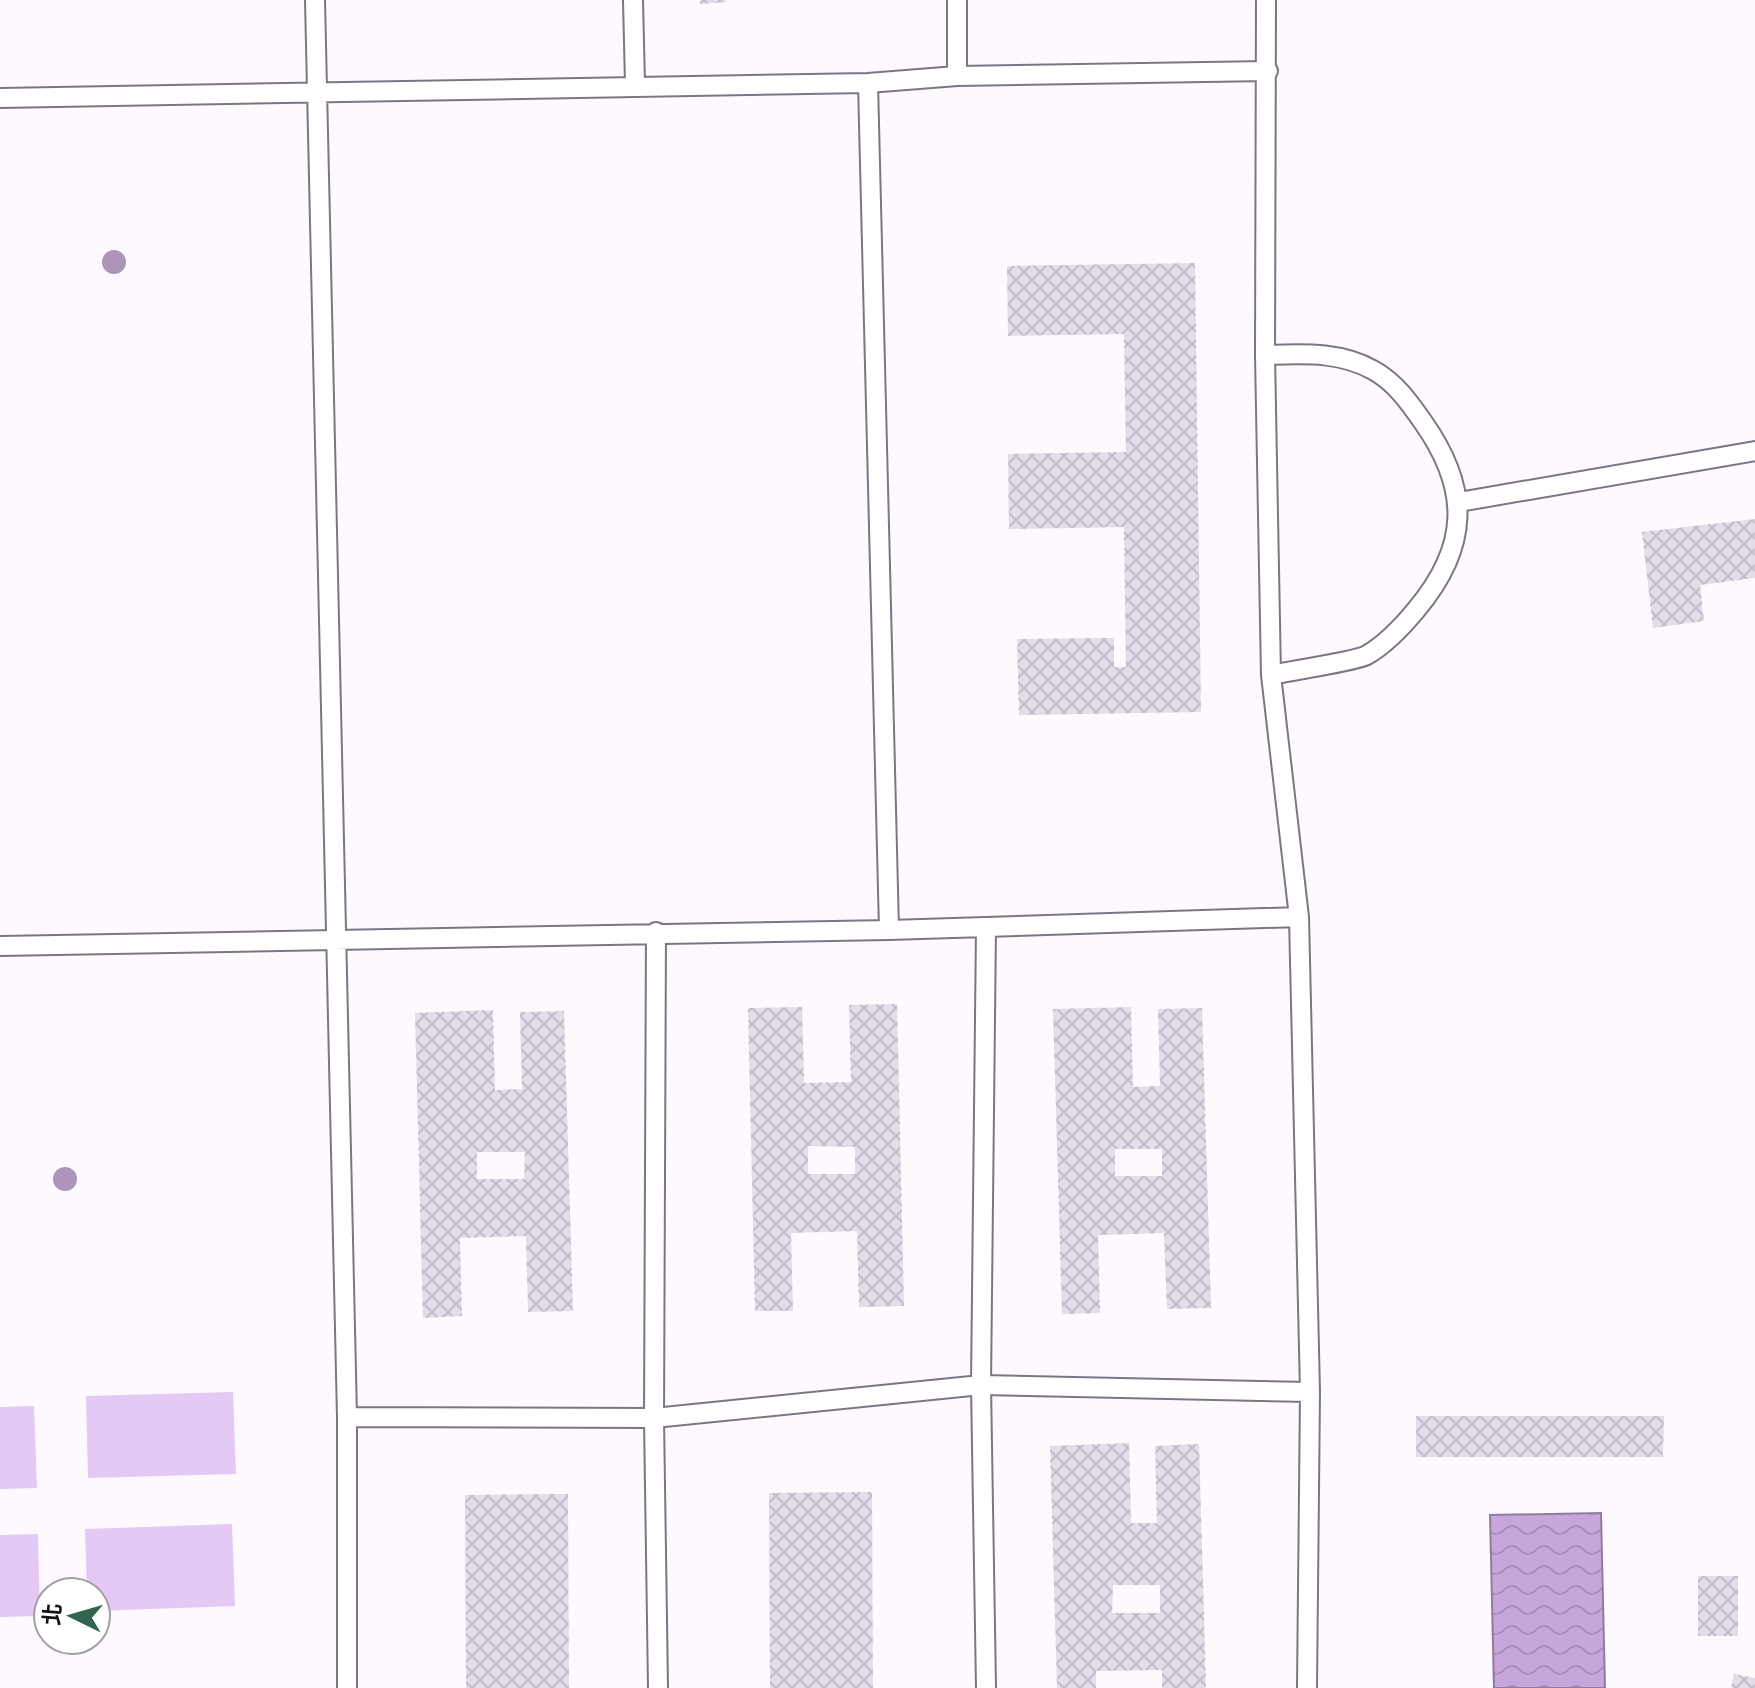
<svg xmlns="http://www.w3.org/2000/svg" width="1755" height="1688" font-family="Lato,'Noto Sans TC',sans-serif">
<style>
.garden{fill:#e3c9f4}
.water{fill:url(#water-waves);stroke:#927ba1;stroke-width:2}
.building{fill:url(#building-cross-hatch);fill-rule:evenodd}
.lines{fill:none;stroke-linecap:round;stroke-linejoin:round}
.lane-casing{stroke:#7d7682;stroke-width:22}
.lane{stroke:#fff;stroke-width:18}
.tree{fill:#ac94ba}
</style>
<defs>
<pattern id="water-waves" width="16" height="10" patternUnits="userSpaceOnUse" patternTransform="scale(2)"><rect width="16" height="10" fill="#c7a7db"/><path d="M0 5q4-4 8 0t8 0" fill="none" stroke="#aa8fbb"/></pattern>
<pattern id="building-cross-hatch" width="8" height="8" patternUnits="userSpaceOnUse" patternTransform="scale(2)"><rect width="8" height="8" fill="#e5dcea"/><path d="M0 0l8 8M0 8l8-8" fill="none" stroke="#c4bcc8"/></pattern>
</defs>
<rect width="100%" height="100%" fill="#fdf9ff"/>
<path class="garden" d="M233 1392 236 1474 88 1478 86 1396Z
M34 1406 37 1488 0 1489V1407Z
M232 1524 235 1606 96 1611V1592H87L85 1529Z
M38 1534 40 1616 0 1617V1535Z"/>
<path class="water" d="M1601 1513 1605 1688H1494L1490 1515Z"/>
<path class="building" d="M700 0H726V2L700 4Z
M1195 263 1201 712 1019 715 1017 639 1114 638V667H1126L1124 527 1009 529 1008 454 1126 452 1124 334 1008 336 1007 266Z
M1755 519V578L1700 585 1704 621 1653 628 1642 532Z
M897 1004 904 1306 859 1307 857 1231 791 1233 793 1311H755L748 1008 802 1007 804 1083 851 1082 849 1005ZM808 1146 855 1147V1174H808Z
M1131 1007 1133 1087 1160 1086 1158 1009 1202 1008 1211 1308 1167 1309 1164 1233 1098 1235 1100 1313 1062 1314 1053 1009ZM1115 1149H1162V1176H1115Z
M493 1010 495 1090 522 1089 520 1012 564 1011 573 1311 528 1312 526 1236 460 1238 462 1316 423 1318 415 1013ZM477 1152H525L524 1179H477Z
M1416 1416H1664L1663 1457H1416Z
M1129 1443 1131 1523H1157L1155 1446 1199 1444 1206 1688H1162V1670L1096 1671V1688H1057L1050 1446ZM1113 1585H1160V1613H1112Z
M872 1492 873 1688H770L769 1493Z
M568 1494 569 1688H466L465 1495Z
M1698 1576H1738V1636H1698Z
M1734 1674 1755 1678V1688H1731Z"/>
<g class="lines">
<defs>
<path id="lane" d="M315 0 347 1417V1688
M633 0 635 84
M957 0V76
M1266 0 1265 355 1271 675 1299 917 1310 1392 1307 1688
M868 83 889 930
M0 98 868 83 957 76 1268 71
M1265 355C1302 354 1339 351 1373 370 1395 382 1409 402 1423 422 1471 490 1469 547 1416 610 1402 627 1386 644 1367 655 1357 661 1289 671 1271 675
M1459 502 1755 451
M986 927 981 1385 986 1688
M656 932 654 1418 658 1688
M0 946 889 930 1299 917
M347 1417 654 1418 981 1385 1310 1392"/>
</defs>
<use href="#lane" class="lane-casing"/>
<use href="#lane" class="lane"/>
</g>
<g class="tree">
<circle cx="114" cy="262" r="12"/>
<circle cx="65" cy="1179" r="12"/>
</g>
<g transform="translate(72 1616) rotate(275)"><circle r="38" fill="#ffffff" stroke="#a2a1a3" stroke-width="2"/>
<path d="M0-6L14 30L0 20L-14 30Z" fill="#30664d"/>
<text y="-12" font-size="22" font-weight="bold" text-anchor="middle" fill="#171419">北</text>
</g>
</svg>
